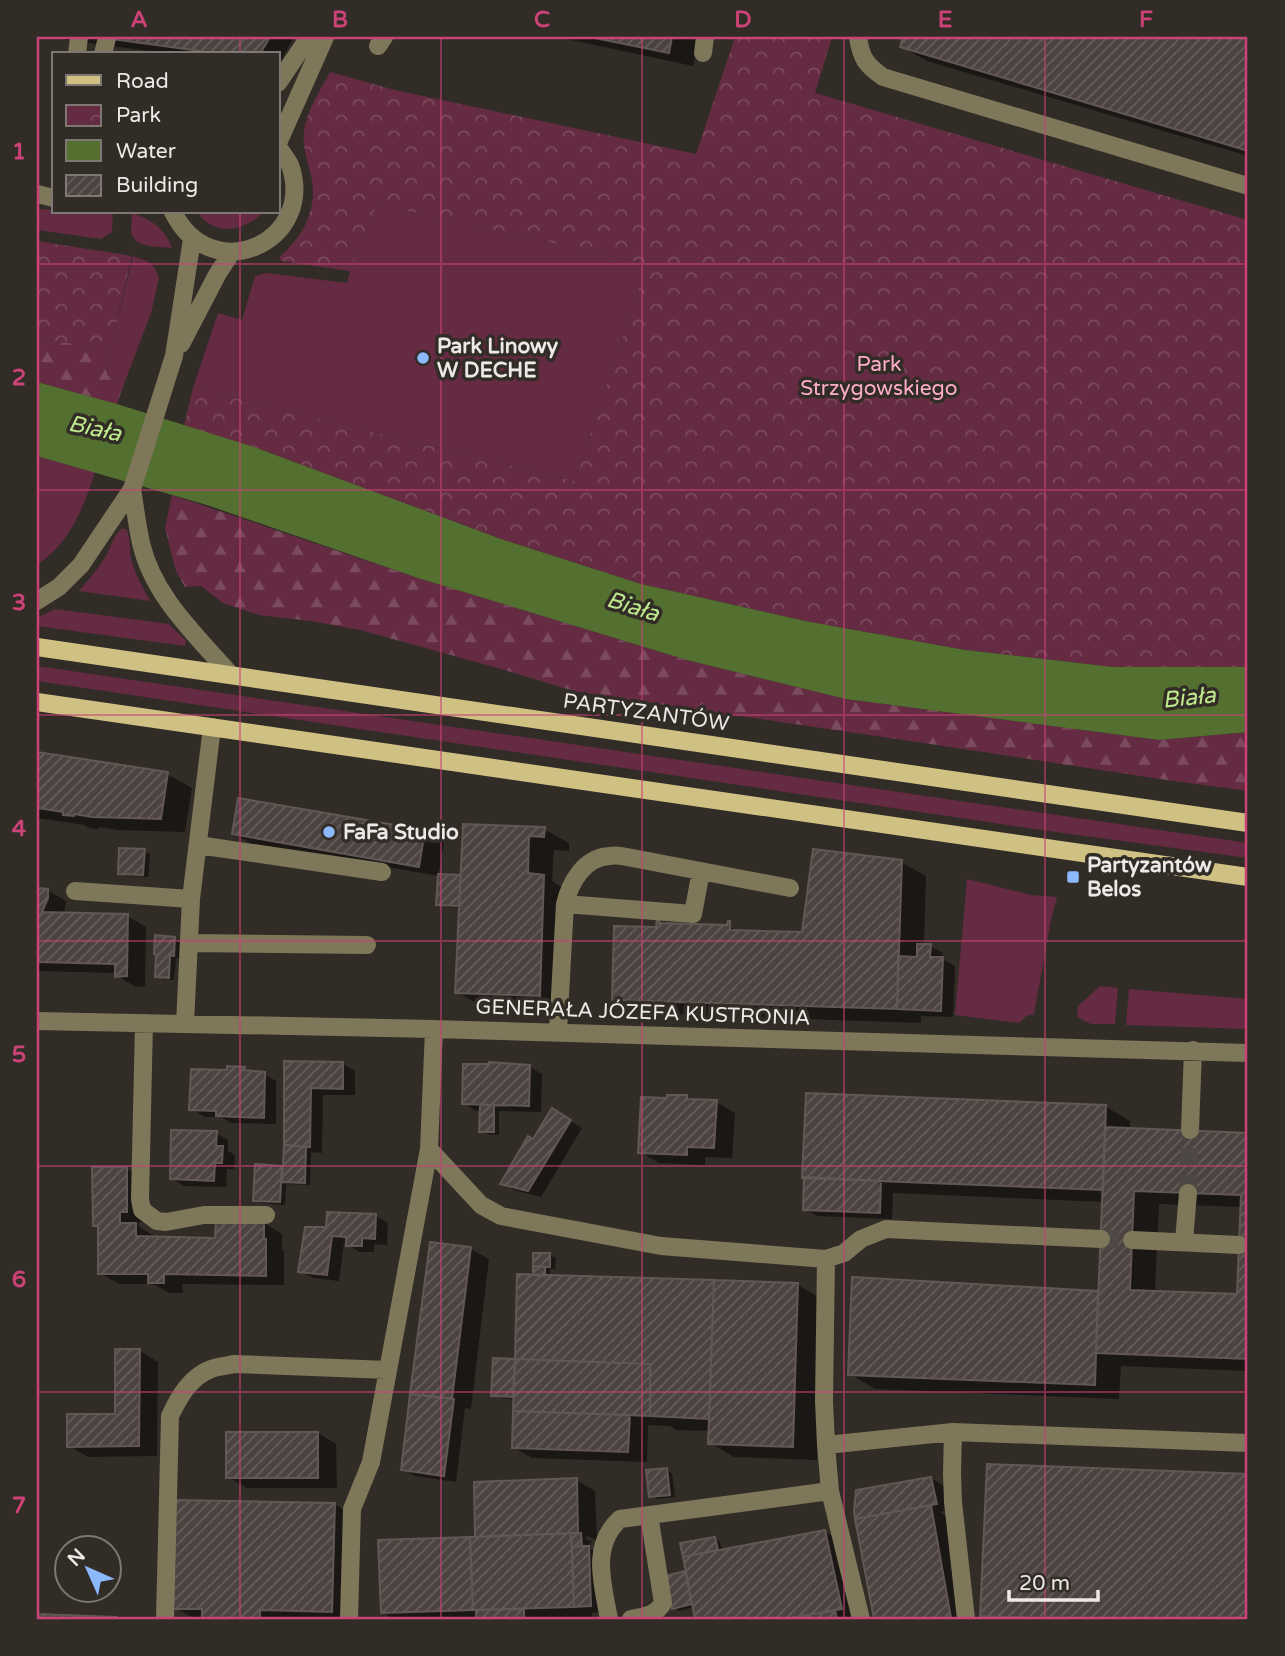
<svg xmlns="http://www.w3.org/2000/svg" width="1285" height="1656" font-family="'Varela Round',sans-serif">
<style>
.grass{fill:#652b42}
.forest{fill:url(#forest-firs)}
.park{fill:url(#park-crowns)}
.water{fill:#547030}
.shadow{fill:#0007;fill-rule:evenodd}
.building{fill:url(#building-hatch);stroke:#615755;stroke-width:2;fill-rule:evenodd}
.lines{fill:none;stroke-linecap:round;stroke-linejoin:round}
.minor-tunnel{stroke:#4e4844;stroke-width:18;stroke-dasharray:18 9;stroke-linecap:butt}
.minor{stroke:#7e775a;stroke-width:18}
.major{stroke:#cfc083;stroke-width:18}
.grid{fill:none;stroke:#cb4277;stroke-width:2;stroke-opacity:0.55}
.poi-dot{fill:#8cb9fc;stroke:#322c27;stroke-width:2.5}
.labels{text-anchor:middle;stroke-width:7;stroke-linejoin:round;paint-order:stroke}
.poi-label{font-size:21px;font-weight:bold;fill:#ede9e6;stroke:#322c27;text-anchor:start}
.park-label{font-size:21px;fill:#feadc9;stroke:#322c27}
.street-label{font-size:21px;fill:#ede9e6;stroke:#322c27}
.water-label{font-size:23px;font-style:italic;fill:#bfe98d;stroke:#322c27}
.neatline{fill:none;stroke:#cb4277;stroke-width:2.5}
.grid-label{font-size:23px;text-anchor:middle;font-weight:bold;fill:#cb4277}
</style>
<defs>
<pattern id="forest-firs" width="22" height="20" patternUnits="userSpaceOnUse" patternTransform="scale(1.75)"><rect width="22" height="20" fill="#652b42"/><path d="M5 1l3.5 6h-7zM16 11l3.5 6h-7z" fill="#7b4a5d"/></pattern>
<pattern id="park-crowns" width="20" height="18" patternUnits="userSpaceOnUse" patternTransform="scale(1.75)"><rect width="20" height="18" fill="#652b42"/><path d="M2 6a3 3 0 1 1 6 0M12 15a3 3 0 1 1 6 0" fill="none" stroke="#7b4a5d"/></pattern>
<pattern id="building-hatch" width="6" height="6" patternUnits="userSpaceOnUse" patternTransform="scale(1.75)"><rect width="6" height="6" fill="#4c4341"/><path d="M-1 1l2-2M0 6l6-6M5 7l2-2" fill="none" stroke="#665e5c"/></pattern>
</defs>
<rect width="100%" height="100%" fill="#322c27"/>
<path class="grass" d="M377 204 647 264 575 481 193 388 218 313 242 320 255 276 266 273 347 283 350 271Z
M37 209 54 210V212H113L112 232 101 239 37 230Z
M197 212H263C244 232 215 237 197 212Z
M132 213C152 220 165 228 172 248 159 246 133 249 131 231 131 226 132 219 132 213Z
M133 256 147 261 155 268 159 278 151 313 124 384 107 375 110 350Z
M37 456 95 472C83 509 70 543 37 565Z
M121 529H126C131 538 129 548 131 558 134 573 143 587 150 601L79 591C89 579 99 568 107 554 111 545 114 536 121 529Z
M55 609 169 624 186 641 185 646 37 626V618Z
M37 666 1248 843V858L1048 831 37 681Z
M967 879 1031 895 1057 897 1051 920 1034 1014 1026 1016 1019 1023 955 1015Z
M1100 986 1118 988 1115 1024H1091L1077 1017 1078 1006Z
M1129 989 1248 999V1029L1126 1025Z"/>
<path class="forest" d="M37 338 110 350 107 375 124 384 117 404 37 382Z
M172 495 418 578 687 660 846 699 1159 740 1248 732V791L1167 780 917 742 603 696 574 691 498 668 360 630 311 621 259 615 223 603 201 586 185 587 176 571 165 528Z"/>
<path class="park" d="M735 37H832L815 93 1248 220V667H1113L965 650 805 621 641 584 501 539 254 447 184 426 193 388 575 481 647 264 377 204 350 271 281 261 279 257C302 238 317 211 312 180 309 164 302 149 304 132 306 111 320 91 330 72L395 90 696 154Z
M37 241 132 256 110 350 37 338Z"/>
<path class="water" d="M37 382 117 404 254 447 501 539 641 584 805 621 965 650 1113 667H1248V732L1159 740 846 699 687 660 418 578 207 505 37 456Z"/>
<path class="shadow" d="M44 37H294L278 66V54H171Z
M557 37H700L693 66Z
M905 37H1248V156L927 61 902 47Z
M37 755 167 774 192 788 185 832 118 830 99 827 98 829 89 828 84 825 37 818Z
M240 800 425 832 444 843 438 876 463 877 465 826 544 829 569 843V851L554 850 552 881 568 891 564 1010 482 1007 457 992 461 908 444 907 438 904 439 876 252 844 234 834Z
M144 851 150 854 148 877 126 876 120 873Z
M901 862 926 876 924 946H930L943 953 942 959 955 966 953 1017 921 1016V1023L638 1013 613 999 730 927 738 932 803 934Z
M37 890H47L66 901 64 914 127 916 146 927 145 986 136 987 117 976V973L37 971Z
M174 939 180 942 179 958H176L174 980 162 979 157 976Z
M286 1062 343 1064 355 1071V1095H323L322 1153 311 1152 310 1185 286 1184 285 1205 260 1203 255 1200 257 1166 284 1168Z
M530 1067 542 1074 541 1112 499 1111V1135L487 1134 481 1131 482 1111H476L464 1103Z
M243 1069 249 1073 264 1074 276 1081V1124L231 1123 221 1117H205L192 1109 229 1072Z
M686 1097 693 1101 716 1102 735 1113 732 1158 705 1157V1165L659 1163 640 1152 669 1100Z
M1106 1107 1130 1121V1130L1248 1135V1371L1121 1366 1119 1399 875 1389 850 1374 854 1279 1100 1292 1104 1202 893 1193 892 1219 817 1216 804 1209 806 1177ZM1159 1204 1242 1207 1239 1296 1155 1292Z
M553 1111 582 1128 541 1197 514 1190 502 1183 534 1141Z
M216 1133 228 1140V1151L235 1155 234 1169H227L226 1187 184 1186 171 1178Z
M126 1168 145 1179 146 1222H139V1227L154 1236V1239L217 1240 264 1223 282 1234V1250L284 1251V1285L182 1284 183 1293H169L153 1284H119L100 1273V1228L94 1225Z
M376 1216 388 1223 387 1245 374 1244V1252H360L344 1243 339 1281 313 1278 300 1271 328 1229Z
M471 1249 489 1259 471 1409 465 1408 456 1482 415 1476 403 1469Z
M535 1254 550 1255 556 1258 555 1269H550V1277L798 1285 822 1299 817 1460 734 1457 710 1443V1431L676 1430 670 1426 648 1425 647 1462 532 1458 513 1447 515 1399 499 1398 493 1395 495 1360 516 1361 534 1276Z
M140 1351 158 1362 157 1456 88 1457 69 1446 117 1415Z
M318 1433 336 1444 337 1488H247L228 1477Z
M989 1466 1248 1475V1619H988L982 1615Z
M666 1470 672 1473 675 1497 657 1499 651 1496Z
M931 1478 944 1486 949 1510 940 1512 949 1518 967 1619H876L856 1511Z
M576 1480 595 1491 597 1541 586 1535V1539L593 1543H589V1548L601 1555 603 1612 592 1613V1617L529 1619H394L382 1612 477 1538Z
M334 1504 359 1519 357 1619H195L175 1608Z
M825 1532 844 1542 857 1619H697L694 1607 679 1611 673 1607 685 1573 688 1575 682 1545 715 1539 720 1542 722 1551Z"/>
<path class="building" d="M97 37H270L260 54H222Z
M590 37H672L669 53Z
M903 37H1248V151L900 47Z
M37 752 168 772 161 819 92 817 74 814V816L63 815V812L37 808Z
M238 798 425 830 419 867 232 834Z
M463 824 545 827 544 837 529 836 528 873 544 875 540 996 455 993Z
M119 848 145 849 143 875 118 874Z
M813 849 902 860 897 1009 612 1000 614 926 656 927 657 918H659V923L727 925 728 921H730V930L802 932Z
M438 874 461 875 459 906 436 905Z
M37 888 48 889V898L42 912 128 914 127 976 115 977V964L37 962Z
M155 935 175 937 174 956 170 955 169 978 155 977 156 955 154 954Z
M917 944H931L930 957H943L941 1011 897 1009 898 956 917 957Z
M284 1061 343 1062V1089L311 1088 310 1147 284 1145Z
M489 1062 530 1065 529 1106 462 1104 463 1064H489Z
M227 1066 245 1067 244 1070 265 1072 264 1118 216 1116V1111L189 1110 191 1069 227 1070Z
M806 1093 1106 1105 1103 1190 802 1178Z
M667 1095H687V1099L717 1100 714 1148 687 1147V1155L638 1153 641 1097 667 1098Z
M480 1105H494V1132H479Z
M552 1108 571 1120 528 1191 500 1184 528 1136 533 1139Z
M1105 1127 1248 1133V1359L1096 1353ZM1134 1191 1241 1195 1237 1294 1130 1290Z
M171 1130 217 1131 216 1146H223L222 1163H215L214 1181 170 1179Z
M284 1145 306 1147 305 1183 282 1182Z
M255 1164 282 1166 280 1202 253 1201Z
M92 1167H127V1212H120V1223H136V1236L215 1238 216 1221 264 1222V1239H266V1276L164 1274V1283H148V1274H98V1226H93Z
M804 1177 881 1181 880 1213 803 1210Z
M327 1212 376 1214 375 1239 362 1238V1246H346V1237L332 1236 327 1275 298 1272 305 1227H326Z
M430 1242 471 1247 452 1399 410 1394Z
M533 1253H550V1267L533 1266Z
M533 1266 545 1267V1276L533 1275Z
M517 1274 714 1280 709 1419 650 1416V1364L515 1359Z
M852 1277 1098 1291 1095 1385 848 1375Z
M714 1280 798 1283 793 1447 708 1444Z
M115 1349H140L139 1446 67 1447V1414H115Z
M493 1358 515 1359 513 1397 491 1396Z
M515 1359 650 1364V1416L513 1411Z
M410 1394 454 1399 444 1476 401 1470Z
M513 1411 630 1415 628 1452 512 1448Z
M226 1432H318V1478H226Z
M987 1464 1248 1474V1619H1054L980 1616Z
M667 1468 670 1495 649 1497 646 1470Z
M931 1477 937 1504 855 1519 854 1511 856 1490Z
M577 1478 578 1533 475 1537 474 1482Z
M175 1500 335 1503 332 1612 260 1610V1619H202V1609H173Z
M931 1505 951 1618 874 1619 855 1519Z
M825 1530 842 1609 786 1619H695L683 1557Z
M571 1533 574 1607 473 1610 470 1537Z
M571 1533H581L582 1546 572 1547Z
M470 1537 473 1610 381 1613 378 1540Z
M715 1537 718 1550 683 1557 680 1543Z
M582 1546H589L591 1606 574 1607 572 1547Z
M685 1571 692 1604 672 1609 665 1576Z
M524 1609V1619H476V1610Z
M835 1610 837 1619H786Z
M37 1614 116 1617 115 1619H37Z"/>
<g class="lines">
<path class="minor-tunnel" d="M1188 1193 1190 1130
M1101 1239 1132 1240"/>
<path class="minor" d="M858 37C861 58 866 65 883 77L1248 186
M378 46 384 37
M703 53 705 37
M77 54 79 37
M103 54 107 38
M278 83 309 37
M278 143 325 37
M37 194 54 198
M173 212C212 290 317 241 290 165 287 159 282 153 278 147
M181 344 218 273 232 252
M132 489C135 507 137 525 141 543 153 596 196 635 231 675
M37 601 59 587 81 565 132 489 174 356 192 239
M198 845 382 872
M75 891 191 899
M565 904 693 914 701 871
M189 943 367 945
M37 1021 434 1029 1248 1053
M144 1023 140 1199 142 1210 157 1221 166 1222 204 1215H266
M185 1024 191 899 212 727
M558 1032 565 904C570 883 584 857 610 856 615 855 622 856 627 857L790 888
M1190 1130 1193 1050
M429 1149 481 1205 501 1216 661 1246 826 1259 844 1253 861 1239 886 1229 1101 1239
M1132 1240 1239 1245
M1184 1241 1188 1193
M826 1259 824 1401 826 1445 830 1491 861 1619
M953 1432 952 1473 953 1502 966 1619
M826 1445 953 1432 1248 1443
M165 1619 170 1416C179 1397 190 1377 211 1369 218 1366 227 1366 234 1364L388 1370
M349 1619 352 1509 371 1462 429 1149 434 1029
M609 1619C603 1585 590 1546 620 1519L830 1491
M631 1619C645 1616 655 1616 663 1603L649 1515"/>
<path class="major" d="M37 647 1248 823
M37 702 1248 877"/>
</g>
<path class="grid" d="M240 37V54M441 37V1619M642 37V1619M844 37V1619M1045 37V1619M240 212V1619M37 264H1248M37 490H1248M37 715H1248M37 941H1248M37 1166H1248M37 1392H1248"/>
<g class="poi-dot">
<circle cx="423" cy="358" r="7"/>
<circle cx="329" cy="832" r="7"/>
<rect x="1066" y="870" width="14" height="14" rx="3.5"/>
</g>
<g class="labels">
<g class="poi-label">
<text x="437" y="353">Park Linowy<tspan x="437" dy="24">W DECHE</tspan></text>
<text x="343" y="839">FaFa Studio</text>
<text x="1087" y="872">Partyzantów<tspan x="1087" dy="24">Belos</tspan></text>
</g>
<g class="park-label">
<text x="879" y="371">Park<tspan x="879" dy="24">Strzygowskiego</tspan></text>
</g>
<g class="street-label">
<text transform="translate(646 712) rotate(8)" y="7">PARTYZANTÓW</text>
<text transform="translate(643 1012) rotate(2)" y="7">GENERAŁA JÓZEFA KUSTRONIA</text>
</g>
<g class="water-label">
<text transform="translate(95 428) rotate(12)" y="8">Biała</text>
<text transform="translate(633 606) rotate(17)" y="8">Biała</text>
<text transform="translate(1189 697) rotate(-6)" y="8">Biała</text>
</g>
</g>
<rect width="1285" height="1656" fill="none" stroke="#322c27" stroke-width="77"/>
<rect x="52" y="52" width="228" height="161" fill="#322c27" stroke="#7d7873" stroke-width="2"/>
<rect x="66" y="75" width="35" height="10" fill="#cfc083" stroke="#7d7873" stroke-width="2"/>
<text x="116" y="88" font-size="21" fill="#ede9e6">Road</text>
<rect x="66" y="105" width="35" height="21" fill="url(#park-crowns)" stroke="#7d7873" stroke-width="2"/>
<text x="116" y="122" font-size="21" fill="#ede9e6">Park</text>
<rect x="66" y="140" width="35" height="21" fill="#547030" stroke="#7d7873" stroke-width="2"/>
<text x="116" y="158" font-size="21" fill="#ede9e6">Water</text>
<rect x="66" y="175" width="35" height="21" fill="url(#building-hatch)" stroke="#7d7873" stroke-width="2"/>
<text x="116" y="192" font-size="21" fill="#ede9e6">Building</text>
<g transform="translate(88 1569) rotate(315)"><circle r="33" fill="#322c27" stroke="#7d7873" stroke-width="2"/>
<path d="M0-5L12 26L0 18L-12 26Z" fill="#8cb9fc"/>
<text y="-10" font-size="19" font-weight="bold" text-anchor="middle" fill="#ede9e6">N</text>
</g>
<path d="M1009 1590v10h89v-10" fill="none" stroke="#ede9e6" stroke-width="3.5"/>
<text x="1019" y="1590" font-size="21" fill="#ede9e6" stroke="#322c27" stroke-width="5" paint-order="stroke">20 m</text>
<rect x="38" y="38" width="1208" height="1580" class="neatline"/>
<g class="grid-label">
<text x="139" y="27">A</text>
<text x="340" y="27">B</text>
<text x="542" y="27">C</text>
<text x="743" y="27">D</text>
<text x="945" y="27">E</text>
<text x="1146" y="27">F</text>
<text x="19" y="159">1</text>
<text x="19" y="385">2</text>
<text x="19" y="610">3</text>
<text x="19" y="836">4</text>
<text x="19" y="1062">5</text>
<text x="19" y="1287">6</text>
<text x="19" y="1513">7</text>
</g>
</svg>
